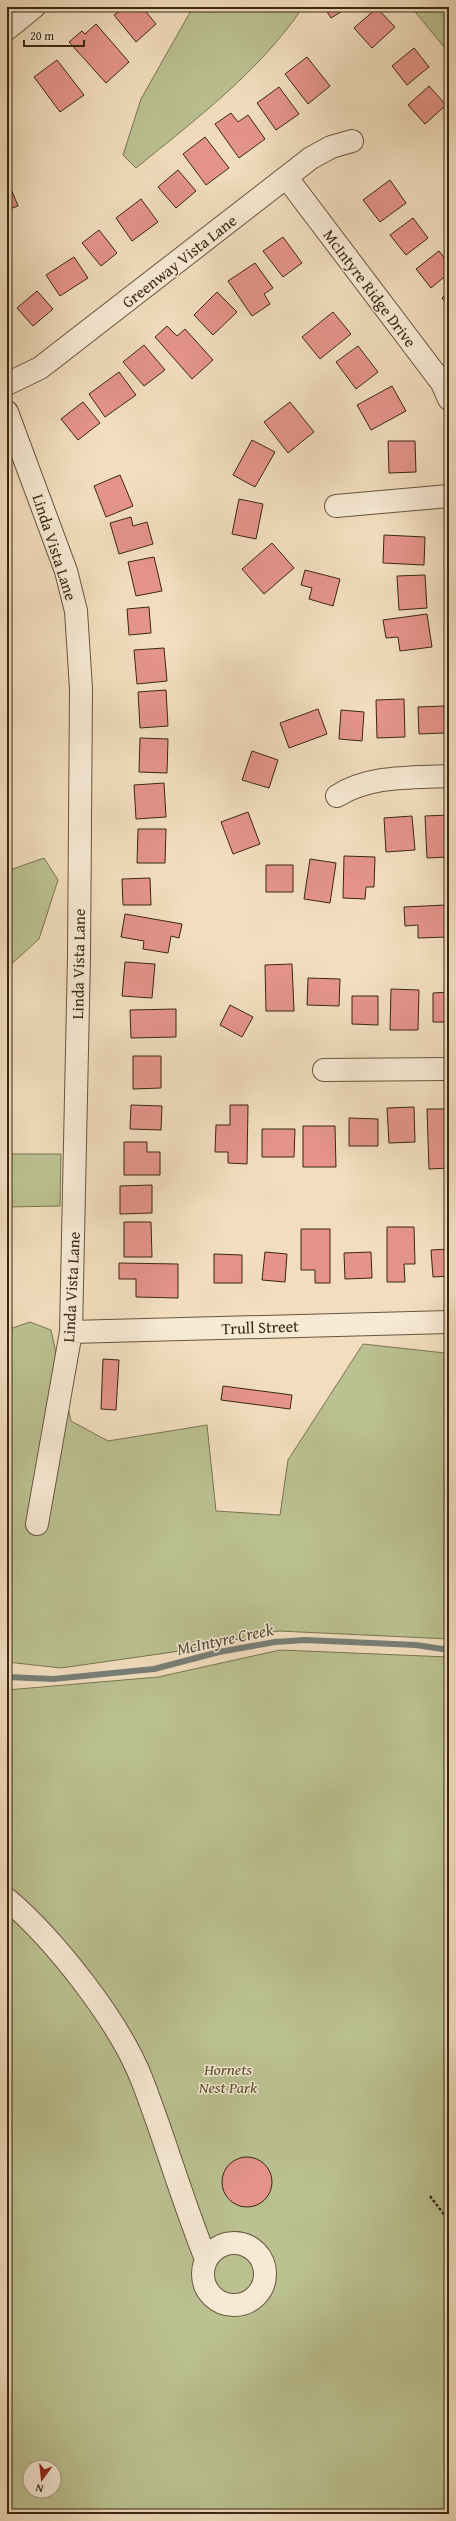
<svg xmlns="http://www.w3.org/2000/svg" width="456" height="2521" font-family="'Gentium Book Plus',serif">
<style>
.green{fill:#bbc191;stroke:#7a7452;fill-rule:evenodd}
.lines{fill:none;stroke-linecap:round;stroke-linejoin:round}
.stream{stroke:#767f78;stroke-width:6}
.building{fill:#e5948b;stroke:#392713}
.minor-casing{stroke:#67553e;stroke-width:24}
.path{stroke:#392713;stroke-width:2.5;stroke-dasharray:3 2;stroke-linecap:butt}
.minor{stroke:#f7ead5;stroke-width:22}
.labels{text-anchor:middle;stroke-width:3;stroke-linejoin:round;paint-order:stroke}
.street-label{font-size:16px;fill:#392713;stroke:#f7ead5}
.park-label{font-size:16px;font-style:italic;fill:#5a4e32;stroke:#f7ead5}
.water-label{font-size:17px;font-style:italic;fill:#524c3d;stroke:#f7ead5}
</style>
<rect width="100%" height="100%" fill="#f2debf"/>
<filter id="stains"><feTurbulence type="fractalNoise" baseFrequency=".005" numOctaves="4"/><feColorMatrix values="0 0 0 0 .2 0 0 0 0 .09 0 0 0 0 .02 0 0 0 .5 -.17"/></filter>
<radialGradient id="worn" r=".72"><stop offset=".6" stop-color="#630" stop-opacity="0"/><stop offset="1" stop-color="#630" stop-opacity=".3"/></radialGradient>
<path class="green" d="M193 7H303C260 71 195 120 136 168L123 155 141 99Z
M411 7H449V53Z
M44 858 58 880 39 939 7 968V871Z
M7 1154H61L60 1206 7 1207Z
M30 1322 51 1330 71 1421 108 1441 207 1425 216 1511 280 1515 288 1460 363 1344 445 1353V1492L449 1495V1639L279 1631 173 1652 61 1668 7 1662V1330Z
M280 1650 449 1657V2514H7V1690L158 1677ZM30 2467H54V2491H30Z"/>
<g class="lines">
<path class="stream" d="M7 1677 53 1679 154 1669 219 1652 275 1642 305 1640 416 1645 449 1650"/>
</g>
<path class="building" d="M125 7H142L156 24 136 42 114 15Z
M324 7H349L331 18Z
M377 8 395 27 372 48 354 28Z
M96 24 129 62 106 83 69 42 82 31 85 34Z
M414 48 429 67 407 85 392 66Z
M307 57 330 86 308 104 285 74Z
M57 60 84 95 60 112 34 77Z
M429 86 446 105 425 124 408 105Z
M279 87 299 114 276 130 257 103Z
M231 113 238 122 248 115 265 139 239 158 215 124Z
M205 137 229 168 206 185 183 154Z
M178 170 196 191 176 208 158 187Z
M7 179 18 206 7 210Z
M390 180 406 203 380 222 363 200Z
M141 199 158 222 132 241 116 218Z
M413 218 428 238 406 255 390 235Z
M99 230 117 253 101 266 82 243Z
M283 237 302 263 283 277 263 251Z
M439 251 449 264V273L431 288 416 269Z
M74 257 88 278 60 296 46 275Z
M255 263 273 288 264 294 270 304 252 316 228 281Z
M37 291 53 309 33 326 17 308Z
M449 291V307L442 298Z
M217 292 237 312 213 335 194 315Z
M333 312 351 334 320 359 302 337Z
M167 326 177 336 185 329 213 360 192 379 155 337Z
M144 345 165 370 144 386 123 362Z
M358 346 378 372 356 389 336 362Z
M119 372 136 395 105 417 89 394Z
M392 386 406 411 371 430 357 405Z
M83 402 100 423 78 440 61 419Z
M290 402 314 432 288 453 264 422Z
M252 440 275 452 255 487 233 475Z
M388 441H415L416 472 389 473Z
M120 475 133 506 106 517 94 486Z
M239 499 263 504 256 539 232 534Z
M131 517 133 526 147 522 153 544 119 554 110 523Z
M384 535 425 537 424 565 383 563Z
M272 543 294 568 264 594 242 569Z
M154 557 162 591 136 596 128 562Z
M305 570 340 579 333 606 309 599 312 588 301 585Z
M425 575 427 608 399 610 397 576Z
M149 607 151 633 129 635 127 609Z
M427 614 432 647 400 651 398 637 386 638 383 620Z
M164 648 167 681 137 684 134 650Z
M166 690 168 726 140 728 138 692Z
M404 699 405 737 377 738 376 700Z
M444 706 445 733 419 734 418 707Z
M318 709 327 734 289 748 280 723Z
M341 710 364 712 362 741 339 739Z
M140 738 168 739 167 773 139 772Z
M252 751 278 760 269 788 242 780Z
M164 783 166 817 136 819 134 785Z
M248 812 260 844 233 854 221 822Z
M449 815V857L427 858 425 816Z
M412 816 415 850 386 852 384 818Z
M138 829H166L165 863H137Z
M344 856 375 857 374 887H366L365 899 343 898Z
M310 859 336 863 330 903 304 899Z
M266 865H293V892H266Z
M150 878 151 905H123L122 879Z
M446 905 448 937 418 938V925L405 926 404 907Z
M125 914 182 924 179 938 171 936 168 953 143 949 144 941 121 937Z
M125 962 155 964 152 998 122 996Z
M292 964 294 1011H266L265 965Z
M308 978 340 979 339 1006 307 1005Z
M391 989 419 990 418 1030H390Z
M449 992V1022H433V993Z
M352 996H378V1025L352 1024Z
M230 1005 253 1017 242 1037 220 1025Z
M176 1009V1037L131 1038 130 1010Z
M133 1056H161V1088L133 1089Z
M131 1105 162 1106 161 1130 130 1129Z
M230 1105H248L247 1164 228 1163V1152H215L216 1125H230Z
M414 1107 415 1142 389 1143 387 1108Z
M427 1109H446V1133H449V1168L429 1169Z
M349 1118 378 1119V1146H349Z
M303 1126H335L336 1167H303Z
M262 1129H295L294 1157H262Z
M124 1142H147V1152H160V1175H124Z
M152 1185V1213L120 1214V1186Z
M124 1222H151L152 1257H124Z
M387 1227H414L415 1264H404L405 1282H387Z
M301 1229H330V1283H315V1270H301Z
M449 1249V1276L433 1277 431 1250Z
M265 1252 287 1254 285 1282 262 1280Z
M371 1252 372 1278 345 1279 344 1253Z
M214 1254 242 1255V1283H214Z
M119 1263 178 1264V1298L136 1297V1279H119Z
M103 1359 119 1360 116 1410 101 1409Z
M223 1386 292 1395 290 1409 221 1400Z
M222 2182a25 25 0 1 1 50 0a25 25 0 1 1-50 0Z"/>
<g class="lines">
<defs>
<path id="minor" d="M7 29 34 7
M287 178 442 383 449 399
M7 384 40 368 311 158 331 147 352 141
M7 412 66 571 76 611 81 689 79 956 71 1332 37 1524
M336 506 449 496
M337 796C370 775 411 778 449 776
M324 1070 449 1069
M71 1332 449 1322
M7 1899C55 1940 119 2021 142 2080 165 2139 182 2200 206 2259
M203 2274a31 31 0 1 1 62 0a31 31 0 1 1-62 0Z"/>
</defs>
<use href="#minor" class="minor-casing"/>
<path class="path" d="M430 2196 449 2221"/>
<use href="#minor" class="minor"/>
</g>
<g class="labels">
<g class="street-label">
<text transform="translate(179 261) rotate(-38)" y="6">Greenway Vista Lane</text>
<text transform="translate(370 288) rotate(53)" y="6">McIntyre Ridge Drive</text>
<text transform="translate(55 547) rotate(72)" y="6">Linda Vista Lane</text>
<text transform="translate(78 964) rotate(-89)" y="6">Linda Vista Lane</text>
<text transform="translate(71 1287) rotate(-87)" y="6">Linda Vista Lane</text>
<text transform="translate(260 1327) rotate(-2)" y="6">Trull Street</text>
</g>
<g class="park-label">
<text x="228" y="2075">Hornets<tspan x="228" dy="18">Nest Park</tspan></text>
</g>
<g class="water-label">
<text transform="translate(225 1639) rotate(-12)" y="6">McIntyre Creek</text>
</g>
</g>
<rect width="456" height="2521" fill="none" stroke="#f2debf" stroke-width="24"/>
<rect x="8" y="8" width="440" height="2505" fill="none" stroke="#392713" stroke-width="2"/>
<rect x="12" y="12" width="432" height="2497" fill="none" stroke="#392713"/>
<g transform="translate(42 2479) rotate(195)"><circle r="19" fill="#f7ead5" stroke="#ab9c87"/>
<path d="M0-3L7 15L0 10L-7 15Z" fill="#8f2418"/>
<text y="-6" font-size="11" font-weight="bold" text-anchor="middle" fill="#392713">N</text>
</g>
<path d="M24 40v6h60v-6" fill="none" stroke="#392713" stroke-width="2"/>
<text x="30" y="40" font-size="12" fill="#392713" stroke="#f7ead5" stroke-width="3" paint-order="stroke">20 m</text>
<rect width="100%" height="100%" filter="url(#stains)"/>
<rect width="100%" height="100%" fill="url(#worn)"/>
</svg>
